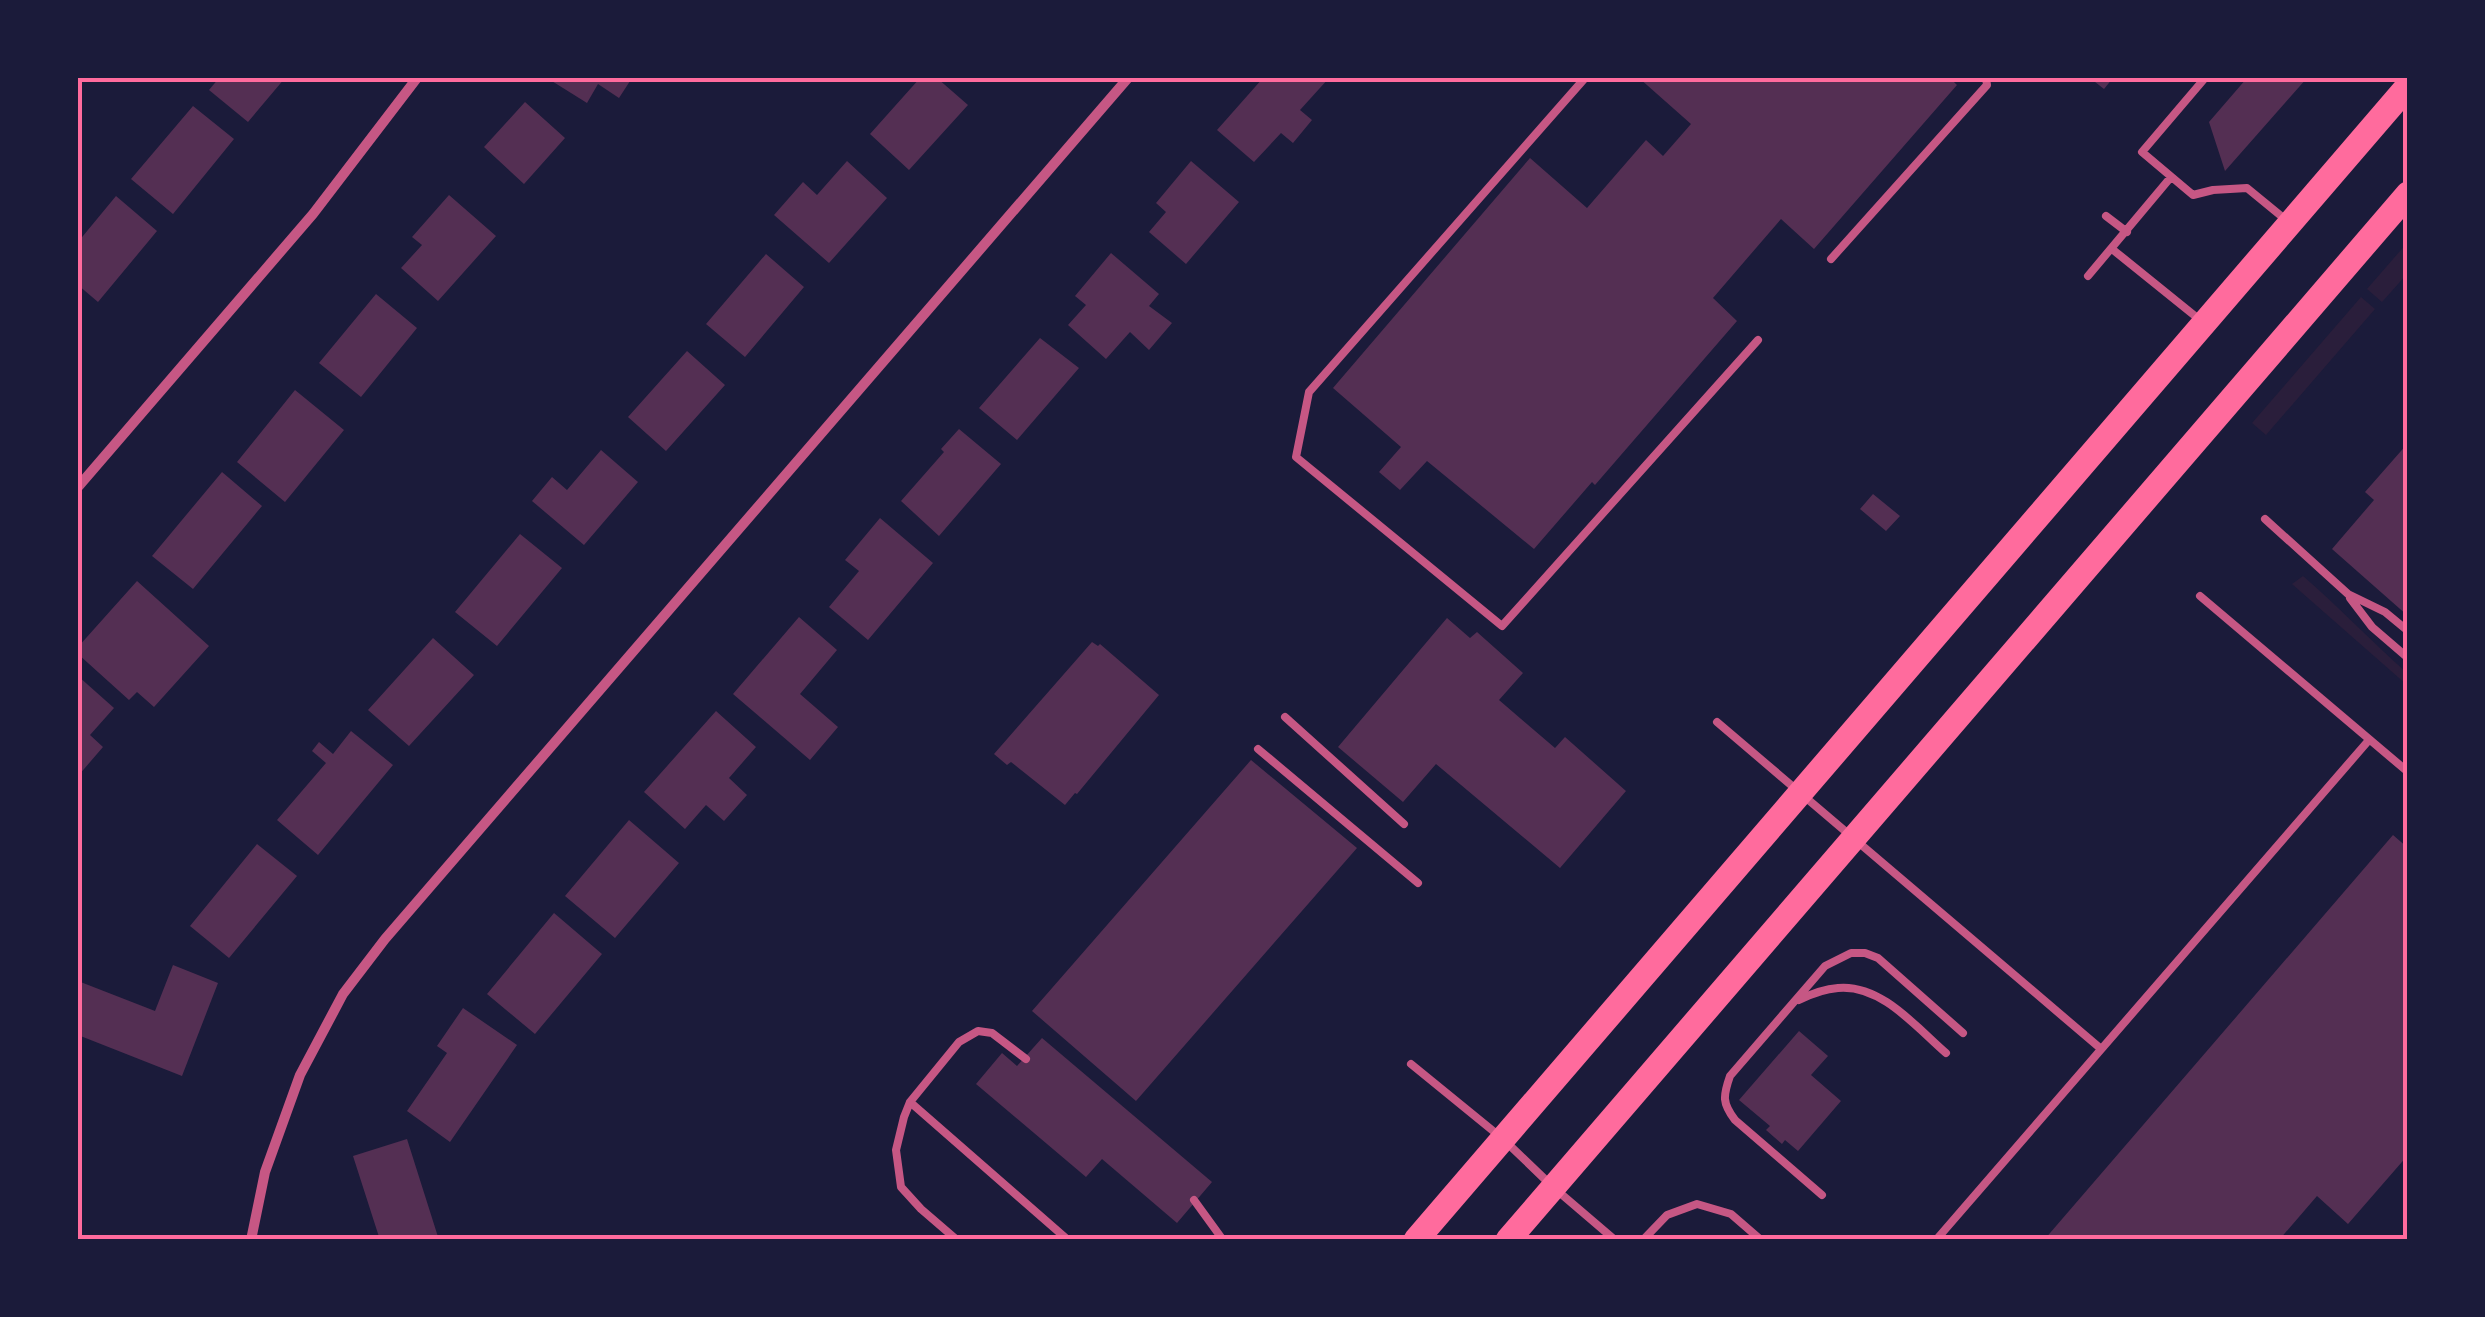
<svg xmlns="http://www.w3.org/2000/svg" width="2485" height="1317" font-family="Mulish,sans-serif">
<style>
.green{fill:#2a1e3b}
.building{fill:#542f53}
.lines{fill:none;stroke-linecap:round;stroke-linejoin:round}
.service{stroke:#c65784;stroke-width:8}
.minor{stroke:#c65784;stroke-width:10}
.primary{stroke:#ff6b9d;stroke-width:25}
.neatline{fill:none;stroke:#ff6b9d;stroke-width:4}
</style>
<rect width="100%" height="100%" fill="#1b1b3a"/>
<path class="green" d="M2407 243V274L2382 302 2367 289Z
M2361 297 2375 309 2266 435 2252 423Z
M2303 576C2339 607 2371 641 2407 673V685L2292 584Z"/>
<path class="building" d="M219 78H285L248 122 209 90Z
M547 78H632L619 98 598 84 587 103Z
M920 78H937L968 105 909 170 870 134Z
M1263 78H1329L1300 110 1312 120 1293 143 1281 133 1254 162 1217 130Z
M1639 78H1950L1957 85 1814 249 1781 219 1713 298 1737 321 1595 485 1592 482 1534 549 1427 461 1400 490 1379 472 1401 447 1333 388 1530 158 1587 208 1646 140 1663 156 1691 124Z
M2090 78H2113L2104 89Z
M2247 78H2307L2225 171 2209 122Z
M525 102 565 138 524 184 484 147Z
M193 106 234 139 173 214 131 179Z
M847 161 887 198 829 263 774 215 803 182 817 195Z
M1191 161 1239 202 1186 264 1149 232 1166 212 1156 203Z
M449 195 496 236 438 301 401 268 422 245 412 237Z
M116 196 157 231 98 302 78 285V242Z
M1111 253 1159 294 1149 306 1172 323 1149 350 1130 332 1106 359 1068 325 1086 305 1075 296Z
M766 254 804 287 745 357 706 324Z
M376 294 417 328 361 397 319 363Z
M1040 338 1079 368 1017 440 979 408Z
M687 351 725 385 666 451 628 417Z
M295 390 344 430 285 502 237 462Z
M959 429 1001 464 939 536 901 501 944 452 941 449Z
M2408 443V616L2332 549 2374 500 2365 492Z
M601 450 638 482 584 545 532 501 552 477 567 490Z
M222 472 262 506 193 589 152 556Z
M1873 494 1900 516 1886 531 1860 509Z
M880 518 933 563 868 640 829 607 859 571 845 560Z
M520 534 562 568 497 646 455 612Z
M137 581 209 646 154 707 137 692 129 700 78 654V647Z
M799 617 837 650 800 694 838 727 810 760 733 694Z
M1447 618 1470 638 1477 632 1523 673 1499 700 1555 748 1565 737 1626 791 1560 868 1436 764 1403 802 1338 747Z
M433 638 474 675 409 746 368 710Z
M1092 642 1098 646 1100 644 1159 695 1077 794 1075 793 1065 805 1011 762 1007 765 994 754Z
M78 676 114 708 90 735 103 747 78 776Z
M716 711 756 747 729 778 747 795 724 821 706 805 685 829 644 792Z
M351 731 393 765 318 855 277 820 326 763 312 751 319 742 333 754Z
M1251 760 1357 848 1136 1101 1032 1011Z
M629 820 679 863 615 938 565 896Z
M2393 835 2408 848V1155L2348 1224 2317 1196 2279 1240H2044Z
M257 844 297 876 229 958 190 926Z
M554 913 602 954 535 1034 487 994Z
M173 965 218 983 182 1076 78 1035V981L155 1011Z
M463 1008 517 1045 450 1142 407 1111 447 1053 437 1046Z
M1799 1031 1828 1056 1811 1075 1841 1101 1798 1151 1785 1140 1782 1144 1766 1130 1770 1126 1739 1100Z
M1042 1038 1212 1182 1177 1223 1102 1159 1086 1177 976 1084 1002 1053 1017 1066Z
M407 1139 439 1240H380L353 1156Z"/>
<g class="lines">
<path class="service" d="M1585 78 1309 392 1296 457 1502 626 1758 340
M2205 78 2142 152 2193 195 2213 190 2247 188 2286 220
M2106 216 2127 232
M2112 249 2200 320
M1831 259 1987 85 1986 78
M2088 276 2171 177
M2265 519 2348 594 2385 612 2408 631
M2200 596 2408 772
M2350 598 2372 627 2408 658
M1285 717 1404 824
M1717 722 2100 1048
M1258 749 1418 883
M1799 1000C1811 994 1824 989 1838 988 1881 984 1916 1027 1946 1053
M1411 1064 1503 1139 1553 1187 1615 1240
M910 1102 1068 1240
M1822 1195 1735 1120C1722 1103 1723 1096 1730 1076L1825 966 1851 953H1865L1878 958 1963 1033
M1194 1200 1223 1240
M957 1240 921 1209 901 1187 896 1150 904 1117 910 1102 959 1042 978 1031 992 1033 1026 1059
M1643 1240 1667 1215 1697 1204 1731 1214 1761 1240
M1936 1240 2369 740"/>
<path class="minor" d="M78 487 313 214 417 78
M251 1240 265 1172 300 1075 343 994 385 939 1128 78"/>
<path class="primary" d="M1416 1240 2408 86
M1508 1240 2408 194"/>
</g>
<rect width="2485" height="1317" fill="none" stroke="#1b1b3a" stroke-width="160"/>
<rect x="80" y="80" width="2325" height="1157" class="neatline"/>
</svg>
